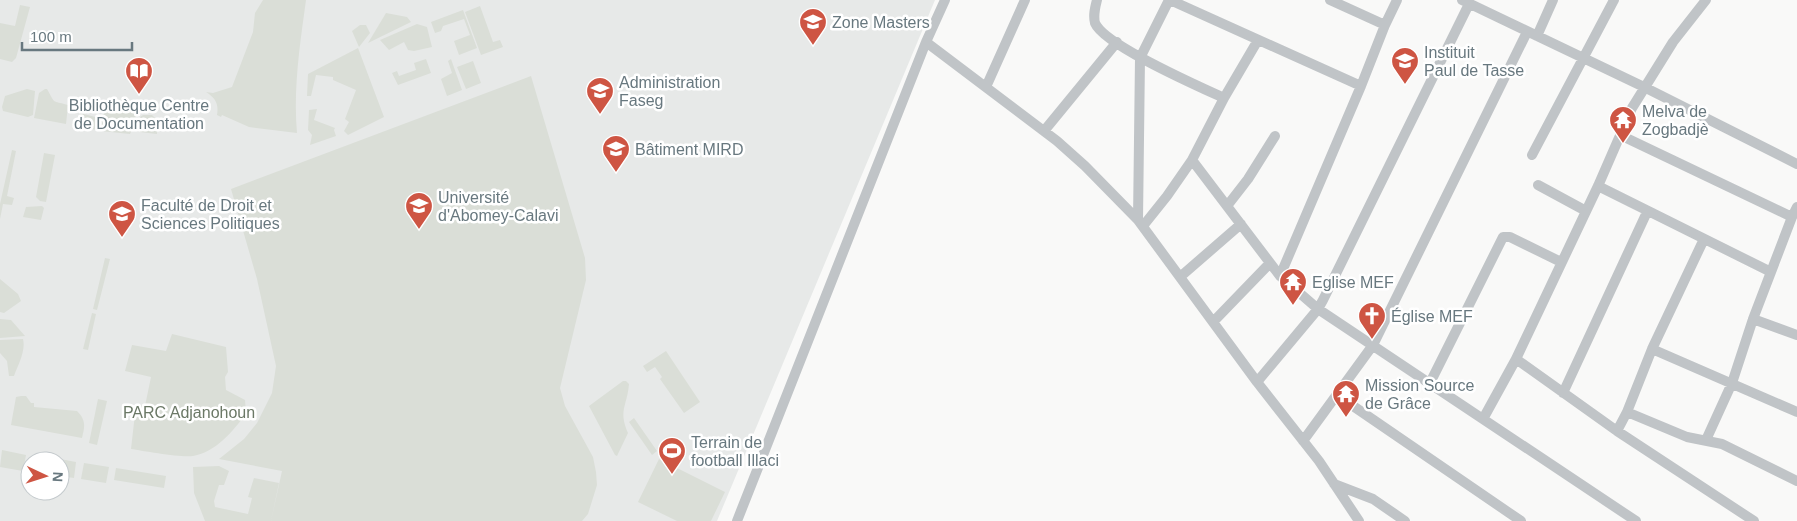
<svg xmlns="http://www.w3.org/2000/svg" width="1797" height="521" font-family="Helvetica,sans-serif">
<style>
.built{fill:#e7e9e8;fill-rule:evenodd}
.green{fill:#daded7}
.lines{fill:none;stroke-linecap:round;stroke-linejoin:round}
.minor{stroke:#c0c4c7;stroke-width:10}
.labels{text-anchor:middle;stroke-width:5;stroke-linejoin:round;paint-order:stroke}
.poi-label{font-size:16px;fill:#68787f;stroke:#fff;text-anchor:start}
.park-label{font-size:16px;fill:#6b7866;stroke:#fff}
</style>
<rect width="100%" height="100%" fill="#f9f9f8"/>
<path class="built" d="M0 0H935L717 521H0ZM30 461H60V491H30Z"/>
<path class="green" d="M263 0H306C300 44 293 89 297 133L249 127 222 115 221 117 217 115C219 103 215 98 206 92L213 93 232 87 253 32 255 13Z
M20 5 30 7 16 58 12 62 0 59V23L15 26Z
M480 6 493 42 500 40 503 47 481 55 465 12Z
M463 10 477 48 459 55 454 41 470 35 464 19 443 26 441 31 435 33 431 22Z
M386 13 407 17 411 22 368 43Z
M417 24 427 27 432 47 414 51 408 50 404 42 389 50 380 40Z
M360 25H366L370 33 359 47 352 31Z
M358 48 384 117 348 135 344 131 349 122 345 119 356 90 333 80V77L316 75 311 96H307L308 74Z
M426 59 431 73 398 85 392 73 397 71 399 76 416 70 414 63Z
M451 59 462 90 447 96 441 79 452 73 448 61Z
M473 61 481 83 466 89 457 67Z
M531 76 585 258 586 280 560 388 565 406 593 457 596 472 597 485 588 514 582 521H271L282 471 219 459 244 439 257 423 272 393 276 366 257 279 231 189Z
M27 89 35 91 33 115 28 117 3 111 2 107 5 96Z
M45 89H47C56 105 51 100 68 105L66 124 34 118 39 93Z
M105 105C129 107 145 104 130 134L101 131Z
M317 109 314 120 335 128 334 130 336 136 310 145 312 135 308 130 309 110Z
M80 113 99 118 100 125 98 130 72 126V123L79 118Z
M143 115H152L157 120V134L140 132V117Z
M12 150 16 151 7 196 14 198 12 205 3 204 0 219V204Z
M44 153 55 155 46 202 40 201 36 197Z
M42 206 44 208 41 220 23 217 26 207Z
M105 258 110 259 97 310 93 309Z
M0 279 18 294 21 301 4 313 0 312Z
M92 313 96 314 88 350 83 349Z
M0 319 11 320 25 336 0 338Z
M172 334 226 347 228 372 225 377 226 390 245 400 246 414C232 432 216 452 193 456 182 458 144 451 131 449L136 405 145 406 151 377 125 371 132 345 166 351Z
M23 339C26 351 18 365 14 376H9L7 361 0 353V340Z
M666 351 700 402 684 413 660 379 662 377 655 367 647 372 643 366Z
M623 381H626L629 384C627 407 618 410 628 433L617 456 615 455 589 406Z
M21 396H26L31 403H34V407L77 411C86 420 85 426 82 438L11 425 16 397Z
M98 399 107 401 97 445 89 443Z
M634 418 657 451 652 455 629 422Z
M2 450 26 455 23 471 0 467Z
M60 459 76 462 74 478 60 476Z
M659 459 725 492 711 521H677L638 502Z
M84 463 109 467 106 483 81 479Z
M219 466 229 471 224 485H219L214 501 215 507 248 514 252 498 248 497 254 478 279 483 271 521H205L194 493 193 467Z
M116 468 166 476 164 488 114 480Z"/>
<g class="lines">
<path class="minor" d="M1097 0C1095 8 1093 15 1095 23 1104 45 1200 87 1224 98
M1170 0 1361 86
M1330 0 1385 25
M1462 0 1644 87 1797 164
M1537 36 1553 0
M926 42 1057 141 1085 166 1138 220 1257 382 1319 461 1359 521
M986 87 1025 0
M1044 131 1117 42
M1620 135 1792 217
M1532 155 1614 0
M1192 160 1280 276 1318 309 1636 521
M1538 185 1586 211
M1598 186 1771 272
M1227 206 1248 179 1275 136
M1138 220 1140 58 1169 0
M1143 226 1167 196 1192 160 1224 98 1258 40
M1280 276 1361 86 1385 25 1397 0
M1180 277 1241 224
M1753 319 1797 335
M1213 322 1270 263
M1652 349 1797 412
M1516 359 1617 431 1754 521
M1257 382 1318 309 1323 300 1469 4
M1430 383 1503 237H1510L1561 262
M1563 393 1647 212
M1337 395 1521 521
M1627 412 1687 437 1722 444 1797 481
M1483 419 1516 359 1598 186 1632 108 1673 42 1706 0
M1617 431 1627 412 1652 349 1704 239
M1706 440 1732 383 1753 319 1792 217 1797 207
M1303 441 1373 345 1527 32
M1334 484 1373 499 1405 521
M737 521 926 42 945 0"/>
</g>
<defs>
<symbol id="university-pin" viewBox="-11 -11 22 30"><path d="M0 17L-7.5 6A9.5 9.5 0 1 1 7.5 6Z" fill="#ce5543" stroke="#fff"/><path d="M0-5L7-2L0 1L-7-2ZM-4 1L0 2.5L4 1V4Q0 6-4 4Z" fill="#fff"/></symbol>
<symbol id="library-pin" viewBox="-11 -11 22 30"><path d="M0 17L-7.5 6A9.5 9.5 0 1 1 7.5 6Z" fill="#ce5543" stroke="#fff"/><path d="M-6-4Q-3-5.5-.7-3.5V5Q-3 3-6 4ZM6-4Q3-5.5 .7-3.5V5Q3 3 6 4Z" fill="#fff"/></symbol>
<symbol id="temple-pin" viewBox="-11 -11 22 30"><path d="M0 17L-7.5 6A9.5 9.5 0 1 1 7.5 6Z" fill="#ce5543" stroke="#fff"/><path d="M0-6L5-2H3V0L6.5 2.5H4V6H1.5V3h-3V6H-4V2.5H-6.5L-3 0V-2H-5Z" fill="#fff"/></symbol>
<symbol id="church-pin" viewBox="-11 -11 22 30"><path d="M0 17L-7.5 6A9.5 9.5 0 1 1 7.5 6Z" fill="#ce5543" stroke="#fff"/><path d="M-1.2-6h2.4v3.5h3.3v2.4h-3.3V6h-2.4V-.1h-3.3v-2.4h3.3Z" fill="#fff"/></symbol>
<symbol id="stadium-pin" viewBox="-11 -11 22 30"><path d="M0 17L-7.5 6A9.5 9.5 0 1 1 7.5 6Z" fill="#ce5543" stroke="#fff"/><path d="M0-5a6.5 5 0 1 0 0 10a6.5 5 0 1 0 0-10ZM-3.5-1.8h7v3.6h-7Z" fill="#fff"/></symbol>
</defs>
<g fill-rule="evenodd">
<use href="#university-pin" x="797" y="6" width="32" height="43"/>
<use href="#university-pin" x="1389" y="45" width="32" height="43"/>
<use href="#library-pin" x="123" y="55" width="32" height="43"/>
<use href="#university-pin" x="584" y="75" width="32" height="43"/>
<use href="#temple-pin" x="1607" y="104" width="32" height="43"/>
<use href="#university-pin" x="600" y="133" width="32" height="43"/>
<use href="#university-pin" x="403" y="190" width="32" height="43"/>
<use href="#university-pin" x="106" y="198" width="32" height="43"/>
<use href="#temple-pin" x="1277" y="266" width="32" height="43"/>
<use href="#church-pin" x="1356" y="300" width="32" height="43"/>
<use href="#temple-pin" x="1330" y="378" width="32" height="43"/>
<use href="#stadium-pin" x="656" y="435" width="32" height="43"/>
</g>
<g class="labels">
<g class="poi-label">
<text x="832" y="28">Zone Masters</text>
<text x="1424" y="58">Instituit<tspan x="1424" dy="18">Paul de Tasse</tspan></text>
<text x="619" y="88">Administration<tspan x="619" dy="18">Faseg</tspan></text>
<text x="139" y="111" text-anchor="middle">Bibliothèque Centre<tspan x="139" dy="18">de Documentation</tspan></text>
<text x="1642" y="117">Melva de<tspan x="1642" dy="18">Zogbadjè</tspan></text>
<text x="635" y="155">Bâtiment MIRD</text>
<text x="438" y="203">Université<tspan x="438" dy="18">d'Abomey-Calavi</tspan></text>
<text x="141" y="211">Faculté de Droit et<tspan x="141" dy="18">Sciences Politiques</tspan></text>
<text x="1312" y="288">Eglise MEF</text>
<text x="1391" y="322">Église MEF</text>
<text x="1365" y="391">Mission Source<tspan x="1365" dy="18">de Grâce</tspan></text>
<text x="691" y="448">Terrain de<tspan x="691" dy="18">football Illaci</tspan></text>
</g>
<g class="park-label">
<text x="189" y="418">PARC Adjanohoun</text>
</g>
</g>
<g transform="translate(45 476) rotate(94)"><circle r="24" fill="#ffffff" stroke="#c3c9cc"/>
<path d="M0-4L9 19L0 12L-9 19Z" fill="#ce5543"/>
<text y="-8" font-size="14" font-weight="bold" text-anchor="middle" fill="#68787f">N</text>
</g>
<path d="M22 42v8h110v-8" fill="none" stroke="#68787f" stroke-width="2.5"/>
<text x="30" y="42" font-size="15" fill="#68787f" stroke="#ffffff" stroke-width="4" paint-order="stroke">100 m</text>
</svg>
